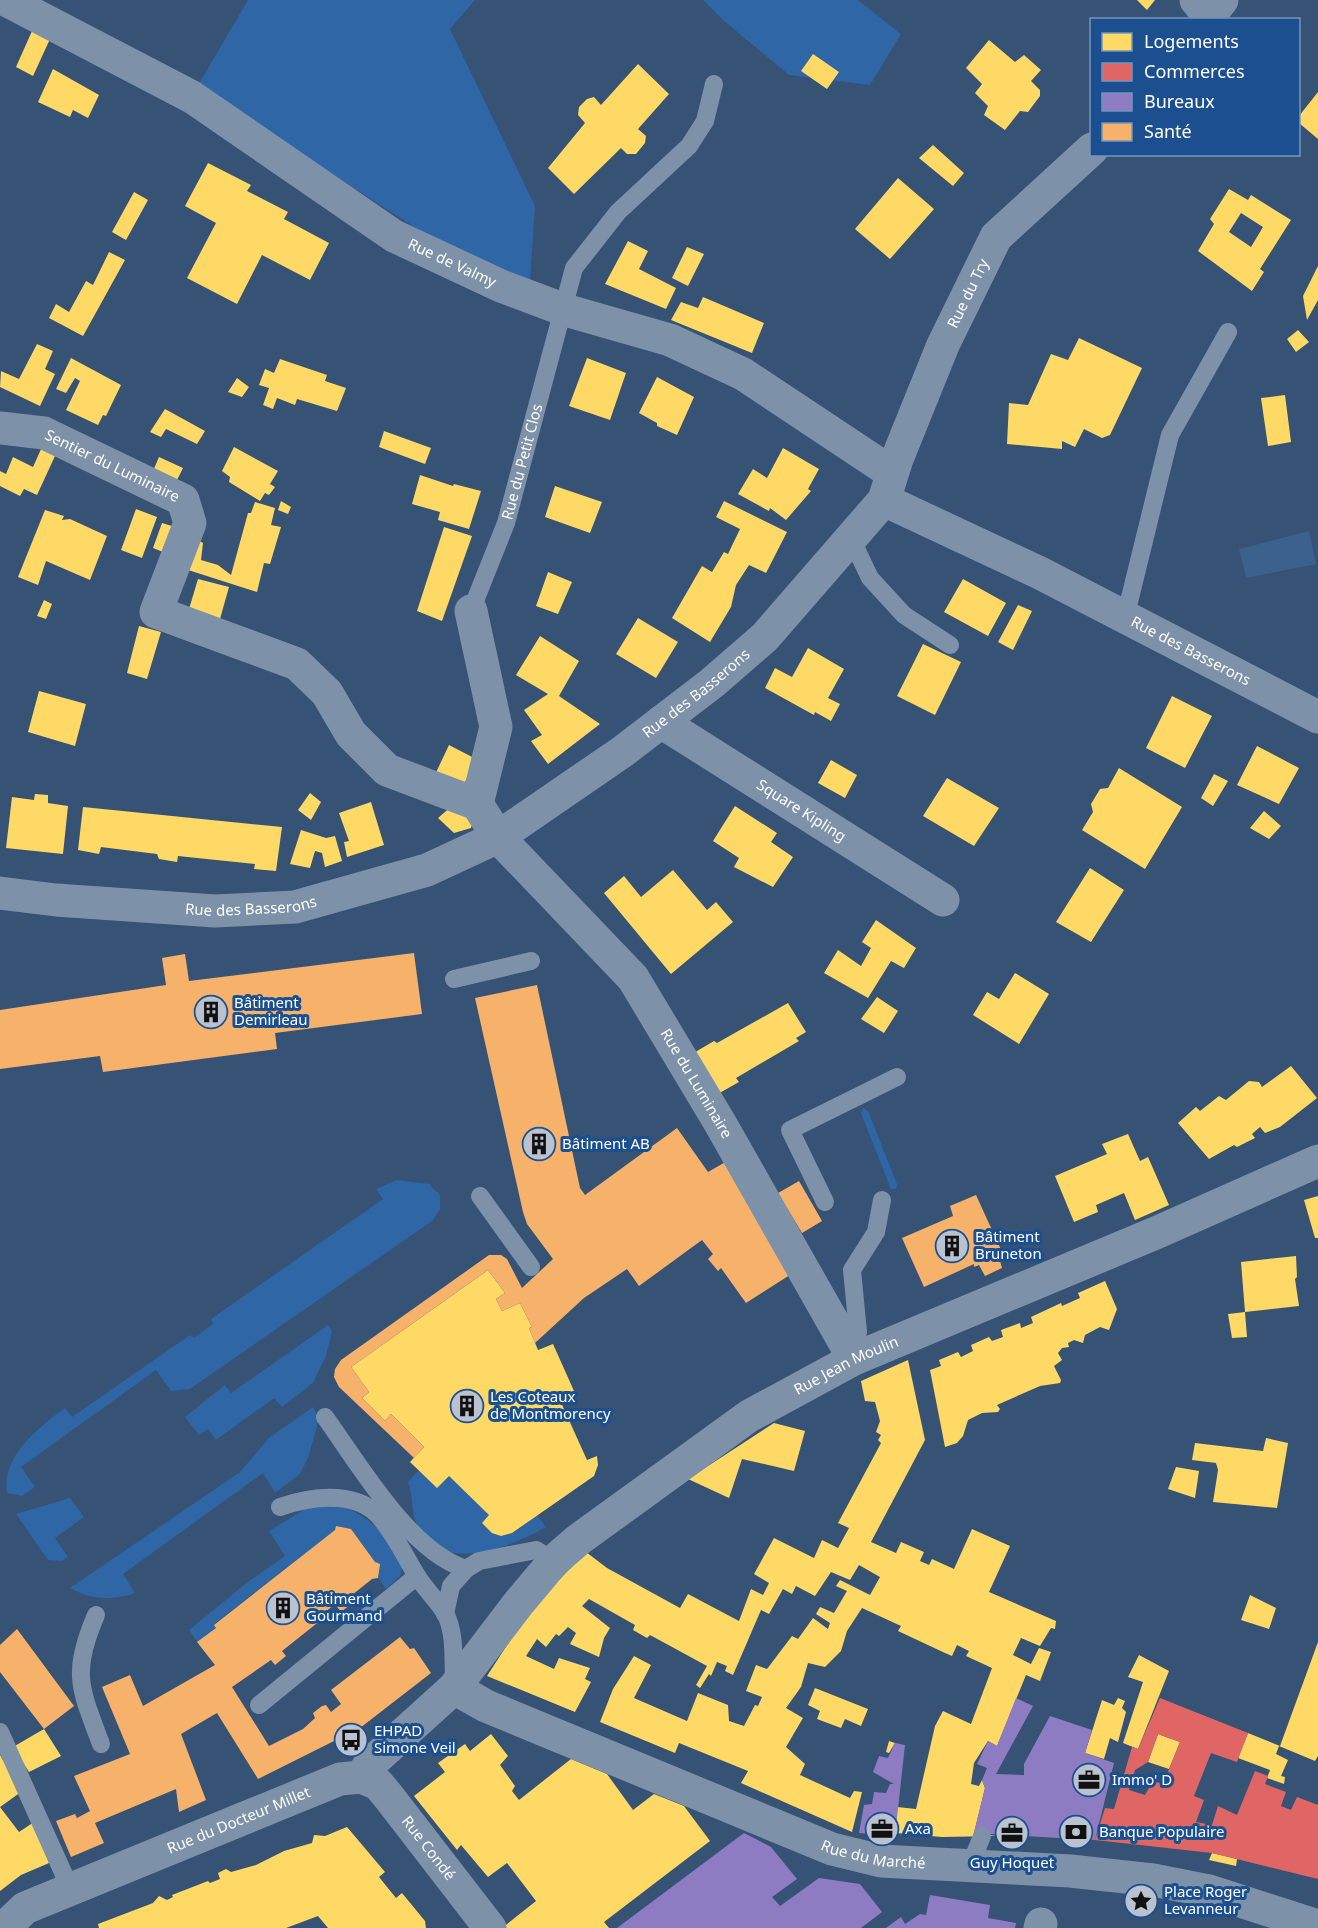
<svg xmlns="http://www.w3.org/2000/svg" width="1318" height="1928" font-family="'Noto Sans',sans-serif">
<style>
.green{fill:#2f66a5}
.water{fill:#3b618d}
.homes{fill:#ffd966;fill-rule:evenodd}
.shops{fill:#e06666;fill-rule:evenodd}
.offices{fill:#8e7cc3}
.health{fill:#f6b26b}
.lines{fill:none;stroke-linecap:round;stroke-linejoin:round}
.lane{stroke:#7d92a8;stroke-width:18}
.street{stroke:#7d92a8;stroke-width:33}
.labels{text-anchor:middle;stroke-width:6;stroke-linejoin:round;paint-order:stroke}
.street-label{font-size:15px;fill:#fff;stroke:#1b4f8f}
.poi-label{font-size:15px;fill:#fff;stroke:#1b4f8f;text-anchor:start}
</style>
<rect width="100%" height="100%" fill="#365274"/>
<path class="green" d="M248 0H475L450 29 535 206 530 282 419 230 197 87Z
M703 0H858L901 34 870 85 789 75 723 20Z
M863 1108 868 1111 897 1184 896 1189H891L861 1113Z
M396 1180 429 1184 440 1195V1209L432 1221 190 1389 171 1391 156 1370 21 1467 35 1487 22 1496 7 1493C0 1456 42 1425 65 1408L72 1417 190 1335 194 1338 213 1324 211 1319 383 1199 376 1189Z
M328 1325 332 1331 326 1356 313 1383 282 1407 274 1398 216 1440 208 1429 199 1435 185 1417 225 1385 231 1393Z
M313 1407 319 1419 308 1458 300 1474 275 1493 263 1473 123 1574 135 1593C111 1601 92 1600 70 1588L240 1472 269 1438Z
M419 1470 449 1476 489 1515 482 1524C505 1545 516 1531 537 1515L546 1527C512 1547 435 1577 416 1523 411 1510 413 1495 408 1482Z
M70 1498 84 1517 55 1538 68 1557 62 1561 48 1560 16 1514Z
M333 1504C369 1513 386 1534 403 1565L400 1576 386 1589 378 1578 379 1564 375 1562 351 1529 336 1526 335 1530 214 1624 216 1628 197 1642 189 1630 245 1584 285 1556 269 1531 310 1506Z"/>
<path class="water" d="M1309 531 1316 564 1246 578 1239 549Z"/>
<path class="homes" d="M1137 0H1155L1147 10Z
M32 31 50 39 33 76 16 67Z
M989 40 1015 62 1024 55 1041 70 1031 81 1040 90V96L1028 112 1020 111 1005 130 984 115 988 106 975 93 982 84 966 68Z
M813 54 839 72 827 89 801 71Z
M638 64 669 94 638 129 646 136 645 143 636 154H627L621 148 574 194 548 168 585 123 578 115 579 107 587 99 594 97 601 105Z
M53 69 99 95 88 118 73 110 70 117 38 102Z
M1318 92V139L1299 123V116Z
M933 145 964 173 953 186 919 158Z
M208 163 251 185 247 191 288 212 284 219 329 243 310 280 262 255 237 304 187 278 216 223 185 206Z
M898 178 934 209 890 259 855 229Z
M1229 189 1248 200 1251 195 1291 220 1260 269 1264 272 1252 291 1198 251 1214 224 1210 219ZM1241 213 1263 227 1251 247 1229 232Z
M134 192 148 200 126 240 112 232Z
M628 241 648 251 639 269 676 288 666 309 605 284Z
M687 247 704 254 688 286 672 278Z
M109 252 125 260 83 336 49 318 56 304 69 312 86 281 93 285Z
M1318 266V300L1307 320 1303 296Z
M703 297 764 323 752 353 671 320 681 302 698 308Z
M1298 330 1309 342 1296 352 1287 339Z
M1079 338 1142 368 1110 435 1102 438 1084 429 1075 447 1062 441V449L1007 444 1009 403 1028 405 1051 354 1068 360Z
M37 344 53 351 45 369 55 374 40 406 0 387 1 371 19 379Z
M71 358 121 385 106 416 103 415 98 425 66 410 80 381 75 378 66 393 56 389Z
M587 358 626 373 610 420 569 406Z
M280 359 327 375 325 381 346 388 337 411 297 399 295 405 277 398 273 409 263 405 269 388 259 385 265 369 274 373Z
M657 377 694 397 677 435 657 426V423L639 413Z
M237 378 249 387 242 397 228 392Z
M1285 395 1291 442 1268 446 1261 398Z
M165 409 205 431 197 444 166 429 161 437 150 432Z
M384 431 431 448 425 464 379 447Z
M46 438 61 443 37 495 24 489 20 496 0 486V471L6 474 13 457 33 467Z
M234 447 278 471 270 484 275 487 269 495 265 493 260 501 229 482 230 477 222 471Z
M783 448 819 469 808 489 811 491 786 520 770 508 769 511 738 494 753 469 767 478Z
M159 457 183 468 176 482 153 471Z
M420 475 453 486 454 484 481 491 469 529 438 520 440 512 412 504Z
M555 486 602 502 590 533 545 517Z
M281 501 291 507 288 514 278 510Z
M724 501 787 532 766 573 749 565 736 585 731 607 710 642 672 618 702 566 712 572 724 552 728 554 740 529 716 517Z
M255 502 275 508 271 525 281 527 270 564 264 563 257 592 185 569 196 539 203 543 201 560 218 565 231 575 248 513H251Z
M136 509 157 517 142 558 121 550Z
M45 510 64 516 62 520 70 519 107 536 90 580 46 561 38 585 18 577Z
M162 523 182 529 173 556 153 548Z
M444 527 472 536 442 621 417 611Z
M548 572 572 582 558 614 536 606Z
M198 579 229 587 220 619 189 609Z
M963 579 1006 603 988 636 944 612Z
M44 600 52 604 46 619 37 616Z
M1018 605 1032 611 1013 650 998 642Z
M638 618 678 642 656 678 616 654Z
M139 626 161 632 147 679 127 673Z
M540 636 579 661 559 696 600 724 548 764 531 741 542 735 524 710 548 694 516 675Z
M923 644 961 662 935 715 897 696Z
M808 648 844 669 828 698 840 704 831 721 815 712 814 715 765 688 775 668 792 677Z
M39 691 86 704 75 746 28 732Z
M1172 696 1212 716 1185 768 1146 748Z
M449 745 476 759 459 795 432 781Z
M1257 746 1299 768 1279 804 1237 785Z
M831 760 857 775 845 798 818 783Z
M1119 768 1182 807 1145 869 1082 830 1093 812 1091 804 1100 789 1108 788Z
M1214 774 1228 781 1213 806 1201 798Z
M947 778 999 808 974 846 923 816Z
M310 793 321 802 311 820 298 810Z
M35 794 48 795V803L68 806 63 854 6 848 12 797 34 800Z
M371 802 384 845 347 857 344 842 349 841 339 813Z
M453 805 473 821 471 828 454 833 438 818Z
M735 806 777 833 771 842 793 857 773 887 734 867 739 858 713 841Z
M83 807 282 827 276 871 254 869 255 864 178 856 177 862 159 859 157 854 101 847 99 854 78 850Z
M1264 811 1281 826 1269 839 1250 828Z
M301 830 326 838 335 836 342 861 325 867 322 853 315 851 310 868 290 864Z
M1090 868 1124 890 1091 942 1056 922Z
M673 870 707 910 716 902 733 922 671 974 604 893 624 876 641 897Z
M876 920 916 948 904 968 891 961 868 998 824 973 838 950 861 966 871 948 862 942Z
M1015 973 1049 994 1019 1044 973 1015 987 992 999 999Z
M877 997 898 1011 884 1033 861 1019Z
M788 1003 806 1032 796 1038 799 1041 736 1078 739 1082 716 1095 692 1054 714 1041 717 1043Z
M1291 1066 1317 1098 1280 1127 1265 1133 1260 1127 1252 1134 1255 1138 1237 1147 1234 1145 1209 1159 1178 1123 1196 1107 1200 1111 1219 1096 1226 1100 1249 1081 1259 1082 1262 1087Z
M1128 1134 1140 1161 1148 1157 1169 1205 1135 1220 1124 1193 1096 1205 1098 1212 1074 1222 1055 1176 1107 1154 1102 1144Z
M1318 1196V1238H1315L1304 1200Z
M1296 1256 1297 1277 1295 1279 1299 1306 1245 1312 1241 1262Z
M488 1270 505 1293 496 1299 502 1311 520 1303 532 1327 529 1328 538 1350 553 1344 574 1391 559 1398 587 1460 597 1456 598 1465 594 1476 512 1533 501 1536 492 1533 482 1523 489 1515 449 1476 437 1488 410 1462 424 1447 391 1414 385 1421 362 1398 369 1392 351 1367Z
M1105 1281 1117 1309 1109 1330 1100 1327 1085 1335 1083 1343 1074 1340 1068 1343 1069 1347 1062 1348 1058 1353 1062 1360 1054 1366 1061 1380 1060 1383 1040 1386 997 1405 1000 1409 998 1412 982 1413 968 1420 963 1436 957 1443 945 1447 930 1370 941 1366 939 1360 958 1352 961 1357 973 1351 971 1345 989 1337 992 1341 1003 1337 1001 1330 1020 1323 1021 1328 1033 1323 1031 1317 1061 1303 1062 1306 1080 1298 1078 1293Z
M1245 1312 1247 1337 1232 1338 1228 1314Z
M908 1360 925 1440 871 1542 896 1553 901 1542 924 1552 920 1561 929 1565 932 1559 954 1569 972 1529 1010 1546 989 1592 1056 1621 1055 1629 1051 1628 1040 1646 1021 1638 1013 1655 1031 1664 1039 1648 1051 1652 1040 1681 1026 1675 997 1746 988 1741 974 1763 971 1784 979 1786 982 1780 985 1788 974 1833 996 1836 942 1837 896 1833 897 1807 916 1809 935 1726 943 1711 971 1724 992 1668 966 1656 969 1651 957 1645 952 1656 945 1653 898 1631 901 1626 862 1608 847 1631 841 1651 825 1667 808 1663 801 1687 786 1708 803 1718 786 1747 805 1764 800 1775 850 1798 854 1791 862 1792 852 1832 741 1783 748 1771 679 1743 675 1753 600 1722 613 1689 634 1656 651 1665 634 1698 687 1721 698 1693 728 1705 729 1721 744 1726 755 1705 758 1706 762 1697 746 1691 756 1665 767 1669 792 1636 798 1639 813 1618 828 1629 830 1623 816 1614 820 1607 834 1613 847 1591 836 1586 840 1580 870 1595 880 1577 859 1565 850 1580 831 1572 815 1596 796 1586 792 1594 783 1589 769 1614 761 1610 733 1675 725 1671 727 1666 717 1662 711 1676 709 1674 700 1688 696 1685 707 1666 650 1635 647 1638 633 1630 635 1625 589 1599 582 1606 610 1628 604 1638 599 1657 570 1644 576 1633 568 1627 559 1636 556 1634 546 1647 537 1639 526 1656 554 1669 559 1658 590 1668 585 1679 591 1682 575 1712 487 1676 529 1611 586 1552 607 1568 680 1608 688 1594 739 1621 751 1589 763 1595 769 1583 754 1574 774 1538 814 1558 822 1540 838 1548 849 1528 838 1523 881 1443 878 1440 881 1435 876 1432 880 1421 875 1402 865 1401 861 1381Z
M774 1423 805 1431 794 1471 742 1459 729 1498 688 1479Z
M1266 1438 1288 1443 1277 1508 1213 1502 1218 1470 1216 1463 1192 1460 1195 1443 1263 1451Z
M1176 1467 1199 1471 1195 1498 1168 1489Z
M1250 1595 1276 1608 1269 1629 1241 1620Z
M1318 1642V1756L1315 1761 1279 1746 1276 1754 1288 1760 1281 1776 1285 1777 1284 1784 1267 1778 1270 1770 1238 1758 1248 1733 1280 1746Z
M1139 1655 1169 1671 1138 1749 1123 1743 1143 1682 1128 1677Z
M815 1688 868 1709 861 1726 845 1719 841 1728 817 1719 820 1711 808 1705Z
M1118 1698 1125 1701 1122 1708 1126 1712 1118 1742 1110 1738 1104 1759 1085 1753 1102 1700 1114 1705Z
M44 1729 61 1756 29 1772 13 1747Z
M491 1734 508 1756 500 1765 515 1786 512 1791 519 1800 571 1759 607 1774 633 1810 654 1794 684 1806 710 1841 604 1922 609 1928H502L536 1901 507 1863 488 1877 461 1845 457 1850 414 1796 445 1772 438 1763 465 1744 470 1751Z
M1158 1734 1180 1742 1169 1769 1148 1762Z
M889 1741 895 1743 889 1753 886 1752Z
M0 1755 21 1792 0 1807 19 1832 37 1820 49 1863 21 1875 0 1891Z
M347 1827 385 1872 379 1877 396 1898 402 1893 425 1921 426 1928H328L318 1916 286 1928H99L98 1924 153 1903 159 1896 167 1900 173 1897 172 1895 208 1881 210 1883 220 1879 218 1873 226 1869 231 1872 256 1865 284 1851 312 1843 314 1835 325 1836Z
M1212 1853 1237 1859 1236 1866 1209 1860Z"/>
<path class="shops" d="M1160 1698 1248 1733 1237 1762 1211 1753 1194 1796 1204 1800 1196 1822 1212 1825 1218 1806 1237 1815 1255 1771 1268 1776 1265 1784 1286 1792 1281 1806 1291 1810 1297 1797 1318 1805V1879L1212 1853 1095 1840 1105 1808 1114 1809 1132 1747 1138 1749ZM1158 1734 1180 1742 1163 1784 1153 1781 1145 1795 1129 1790 1135 1770 1148 1762Z"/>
<path class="offices" d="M1016 1698 1033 1706 996 1774 1024 1775V1764L1050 1716 1092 1730 1085 1753 1114 1763 1095 1840 974 1833 985 1788 982 1780 987 1768 977 1764 988 1741 997 1746Z
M895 1743 905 1745 895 1836 859 1833 864 1805 872 1804 874 1792 886 1793 890 1784H894L873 1772 879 1756 888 1758Z
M744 1833 771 1847 797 1879 772 1897 780 1906 819 1878 860 1884 882 1912 861 1928H617Z
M930 1895 990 1905 988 1918 1016 1923 1015 1928H886L901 1917 905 1924 920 1914 926 1915Z"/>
<path class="health" d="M414 953 422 1014 275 1033 277 1049 103 1072 100 1056 0 1069V1010L166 985 162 958 185 954 189 981Z
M537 985 580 1188 585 1195 677 1128 708 1172 729 1160 793 1273 746 1303 721 1268 718 1271 708 1259 713 1254 702 1240 639 1286 627 1269 584 1298 535 1343 529 1328 532 1327 520 1303 502 1311 496 1299 505 1293 488 1270 351 1367 369 1392 362 1398 385 1421 391 1414 424 1447 414 1458 339 1387 334 1377 335 1369 341 1360 489 1255H501L507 1259 522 1288 553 1259 527 1224 523 1212 475 998Z
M799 1181 822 1221 802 1233 778 1193Z
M976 1195 1003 1254 999 1257 1002 1268 985 1276 979 1265 974 1267V1264L924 1287 902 1238 953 1216 950 1206Z
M336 1526 351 1529 375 1562 380 1564 378 1578 372 1579 352 1595 356 1600 341 1612 335 1604 318 1618 321 1620 282 1651 286 1656 275 1665 271 1660 232 1687 269 1746 303 1729 315 1718 313 1713 322 1706 326 1705 331 1712 341 1704 331 1690 400 1637 410 1649 414 1648 431 1673 360 1728 258 1779 217 1713 181 1734 206 1800 179 1812 176 1789 95 1823 104 1843 71 1857 56 1821 75 1814 77 1818 90 1811 74 1776 130 1754 102 1687 130 1675 143 1706 215 1665 197 1642 216 1628 214 1625 335 1530Z
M17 1629 74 1706 44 1729 0 1672V1645Z"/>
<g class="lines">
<g class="lane">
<path d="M851 538 870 578 904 615 950 645"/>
<path id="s1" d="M471 611 506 523 574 268 618 212 689 146 705 121 714 84"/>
<path d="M1125 618 1170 435 1228 332"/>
<path d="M454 979 531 961"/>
<path d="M480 1196 531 1267"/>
<path d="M825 1202 790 1130 897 1077"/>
<path d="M854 1356 858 1332 852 1270 876 1232 882 1200"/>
<path d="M325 1417C359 1464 409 1551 466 1569L479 1561 536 1550 554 1561"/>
<path d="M280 1507C309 1497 352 1490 377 1514 394 1532 404 1555 417 1576 425 1589 437 1600 445 1613 456 1633 453 1663 454 1685"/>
<path d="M445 1614 451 1586 466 1569"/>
<path d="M96 1615C71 1673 80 1688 101 1744"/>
<path d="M259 1705 417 1576"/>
<path d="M0 1732 70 1888"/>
<path d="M970 1866 982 1836"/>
</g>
<g class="street">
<path id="s2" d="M6 0 192 97 394 236 501 286 565 310 670 340 743 374 892 473"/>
<path d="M1196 0 1209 16 1222 0"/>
<path id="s3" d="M0 428 44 433 183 500 190 523 156 612 297 664 327 693 351 734 387 770 477 804 498 837 633 978 720 1123 854 1359"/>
<path id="s4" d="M884 500 1040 573 1318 717"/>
<path d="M471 611 496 727 477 804"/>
<path id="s5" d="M661 722 943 900"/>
<path id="s6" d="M0 893 56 900 215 911 295 907 427 870 498 837 622 752 712 683 765 637 884 500 897 459 943 345 996 237 1092 149"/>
<path id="s7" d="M454 1688 486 1706 832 1849 881 1861 1070 1871 1153 1880 1209 1891 1318 1926"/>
<path id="s8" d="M361 1777 378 1784 388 1796 490 1928"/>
<path id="s9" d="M4 1928 25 1908 340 1779 361 1777 370 1764 454 1688 518 1604 554 1561 578 1540 749 1416 854 1359 1158 1232 1318 1161"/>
<path d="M1040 1928 1041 1924"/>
</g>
</g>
<defs>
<symbol id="building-disc" viewBox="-11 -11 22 22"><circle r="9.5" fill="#b9c2ce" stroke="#1b4f8f"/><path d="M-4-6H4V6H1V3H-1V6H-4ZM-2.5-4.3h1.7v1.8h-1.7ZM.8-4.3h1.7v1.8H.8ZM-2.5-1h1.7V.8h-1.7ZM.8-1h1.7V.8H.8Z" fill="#111"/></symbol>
<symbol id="bus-disc" viewBox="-11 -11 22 22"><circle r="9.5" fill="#b9c2ce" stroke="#1b4f8f"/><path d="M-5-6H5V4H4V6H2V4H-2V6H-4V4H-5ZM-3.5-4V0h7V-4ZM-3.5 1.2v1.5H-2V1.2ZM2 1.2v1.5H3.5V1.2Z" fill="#111"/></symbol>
<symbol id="office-disc" viewBox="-11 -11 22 22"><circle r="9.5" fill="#b9c2ce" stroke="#1b4f8f"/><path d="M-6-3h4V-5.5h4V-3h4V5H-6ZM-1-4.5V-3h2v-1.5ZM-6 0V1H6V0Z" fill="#111"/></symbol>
<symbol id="bank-disc" viewBox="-11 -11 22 22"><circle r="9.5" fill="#b9c2ce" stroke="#1b4f8f"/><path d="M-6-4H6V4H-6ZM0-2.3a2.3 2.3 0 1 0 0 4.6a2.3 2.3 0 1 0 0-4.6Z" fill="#111"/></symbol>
<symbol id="sight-disc" viewBox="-11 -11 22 22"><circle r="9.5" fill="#b9c2ce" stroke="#1b4f8f"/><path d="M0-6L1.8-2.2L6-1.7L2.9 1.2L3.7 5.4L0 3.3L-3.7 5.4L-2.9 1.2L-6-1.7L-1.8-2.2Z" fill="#111"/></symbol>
</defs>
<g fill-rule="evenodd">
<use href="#building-disc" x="192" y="993" width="38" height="38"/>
<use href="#building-disc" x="520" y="1125" width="38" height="38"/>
<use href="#building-disc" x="933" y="1227" width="38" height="38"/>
<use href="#building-disc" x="448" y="1387" width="38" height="38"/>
<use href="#building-disc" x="264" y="1589" width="38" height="38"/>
<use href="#bus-disc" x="332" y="1721" width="38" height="38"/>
<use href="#office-disc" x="1070" y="1761" width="38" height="38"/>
<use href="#office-disc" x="863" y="1810" width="38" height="38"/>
<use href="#bank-disc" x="1057" y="1813" width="38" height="38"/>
<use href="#office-disc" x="993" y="1814" width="38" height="38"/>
<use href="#sight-disc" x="1122" y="1882" width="38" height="38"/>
</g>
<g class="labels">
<g class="street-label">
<text dy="5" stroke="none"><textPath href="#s2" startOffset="519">Rue de Valmy</textPath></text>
<text dy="5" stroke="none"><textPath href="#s6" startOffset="1250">Rue du Try</textPath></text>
<text dy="5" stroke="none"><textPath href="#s1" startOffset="158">Rue du Petit Clos</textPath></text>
<text dy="5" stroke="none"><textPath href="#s3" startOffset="120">Sentier du Luminaire</textPath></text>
<text dy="5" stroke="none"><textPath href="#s4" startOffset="342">Rue des Basserons</textPath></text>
<text dy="5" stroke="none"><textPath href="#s6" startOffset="756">Rue des Basserons</textPath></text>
<text dy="5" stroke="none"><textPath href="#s5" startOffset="166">Square Kipling</textPath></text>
<text dy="5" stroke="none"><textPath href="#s6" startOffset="252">Rue des Basserons</textPath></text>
<text dy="5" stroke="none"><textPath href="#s3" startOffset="1062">Rue du Luminaire</textPath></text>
<text dy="5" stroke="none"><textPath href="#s9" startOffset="1034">Rue Jean Moulin</textPath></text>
<text dy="5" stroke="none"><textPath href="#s9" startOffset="260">Rue du Docteur Millet</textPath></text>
<text dy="5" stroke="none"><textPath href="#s8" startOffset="100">Rue Condé</textPath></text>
<text dy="5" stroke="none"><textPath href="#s7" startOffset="453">Rue du Marché</textPath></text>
</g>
<g class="poi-label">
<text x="234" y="1008">Bâtiment<tspan x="234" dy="17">Demirleau</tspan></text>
<text x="562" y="1149">Bâtiment AB</text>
<text x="975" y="1242">Bâtiment<tspan x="975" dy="17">Bruneton</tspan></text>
<text x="490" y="1402">Les Coteaux<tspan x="490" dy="17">de Montmorency</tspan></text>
<text x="306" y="1604">Bâtiment<tspan x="306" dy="17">Gourmand</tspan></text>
<text x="374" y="1736">EHPAD<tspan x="374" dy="17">Simone Veil</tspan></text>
<text x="1112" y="1785">Immo' D</text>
<text x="905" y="1834">Axa</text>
<text x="1099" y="1837">Banque Populaire</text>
<text x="1012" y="1868" text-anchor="middle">Guy Hoquet</text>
<text x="1164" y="1897">Place Roger<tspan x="1164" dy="17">Levanneur</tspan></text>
</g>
</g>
<rect x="1090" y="18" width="210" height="138" fill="#1b4f8f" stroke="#7695bc" stroke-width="1.5"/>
<rect x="1102" y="33" width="30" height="18" fill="#ffd966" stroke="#7695bc" stroke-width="1.5"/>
<text x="1144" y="48" font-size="18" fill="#ffffff">Logements</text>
<rect x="1102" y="63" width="30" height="18" fill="#e06666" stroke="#7695bc" stroke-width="1.5"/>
<text x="1144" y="78" font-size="18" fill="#ffffff">Commerces</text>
<rect x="1102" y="93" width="30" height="18" fill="#8e7cc3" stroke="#7695bc" stroke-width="1.5"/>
<text x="1144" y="108" font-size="18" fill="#ffffff">Bureaux</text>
<rect x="1102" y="123" width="30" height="18" fill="#f6b26b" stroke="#7695bc" stroke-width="1.5"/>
<text x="1144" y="138" font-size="18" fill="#ffffff">Santé</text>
</svg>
